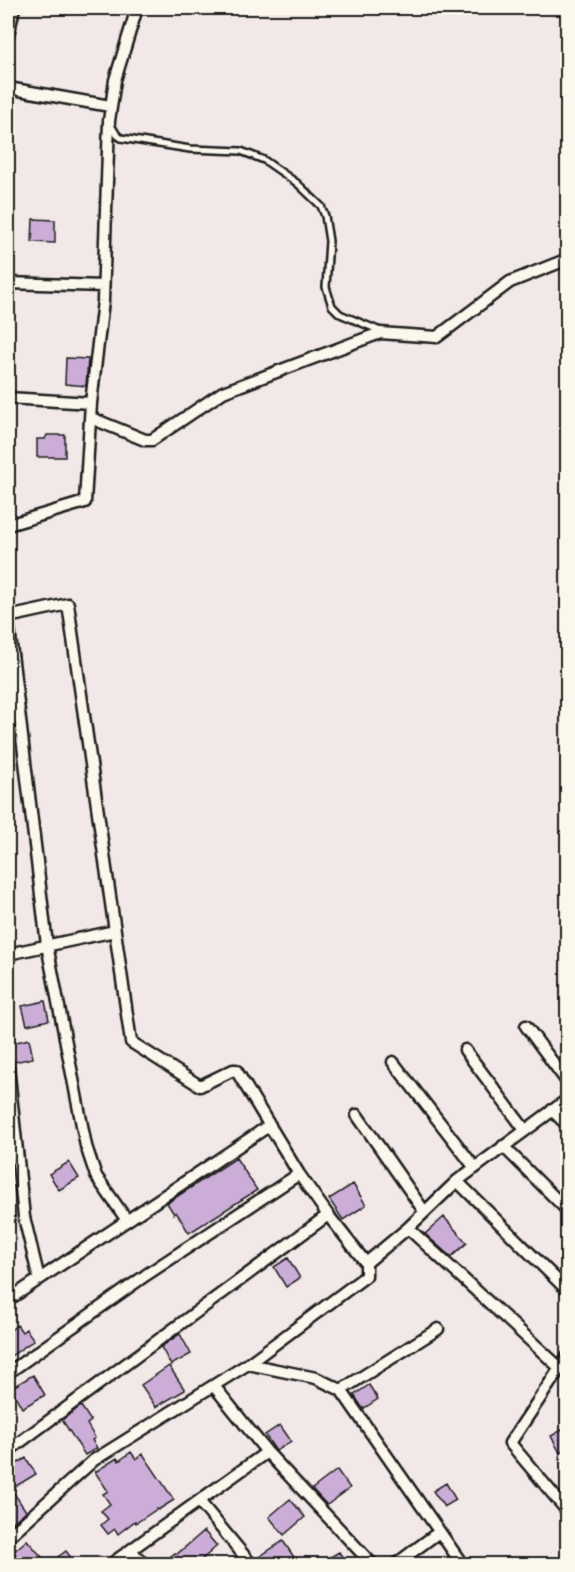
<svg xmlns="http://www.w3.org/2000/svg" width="575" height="1572" font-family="'Indie Flower',sans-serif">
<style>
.building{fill:#ccadd8;stroke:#1c1c1c;stroke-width:1.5}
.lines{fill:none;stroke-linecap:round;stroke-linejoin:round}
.lane-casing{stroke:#1c1c1c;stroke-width:10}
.street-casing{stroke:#1c1c1c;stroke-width:15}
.lane{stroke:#fbf7ec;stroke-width:5}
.street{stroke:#fbf7ec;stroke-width:10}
</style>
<rect width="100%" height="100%" fill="#f2e8e8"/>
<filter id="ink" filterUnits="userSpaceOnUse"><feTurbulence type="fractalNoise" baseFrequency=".0167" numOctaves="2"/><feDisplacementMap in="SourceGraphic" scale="12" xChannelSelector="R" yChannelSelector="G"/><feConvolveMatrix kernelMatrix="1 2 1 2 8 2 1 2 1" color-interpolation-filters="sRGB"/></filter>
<g filter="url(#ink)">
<path class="building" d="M33 219 55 220V243L32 242Z
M66 358 88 359 86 386 65 384Z
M47 435H65V457H37V439H45Z
M45 1001 49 1020 27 1025 22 1006Z
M29 1039 33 1058 14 1062 10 1059 8 1044Z
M236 1158 257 1190 189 1233 176 1212 174 1214 167 1203Z
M69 1162 79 1178 59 1190 49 1174Z
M353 1184 366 1205 343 1220 329 1199Z
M444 1217 467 1243 451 1257 425 1234Z
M288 1258 300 1278 286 1287 274 1267Z
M17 1325 22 1332 26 1329 34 1340 8 1358V1332Z
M180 1334 191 1354 171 1365 161 1347Z
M169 1366 185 1390 156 1407 141 1385Z
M33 1375 45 1395 22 1408 11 1388Z
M369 1385 378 1399 363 1409 354 1395Z
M81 1406 91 1421 87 1424 95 1438 92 1440 97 1448 85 1455 62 1420Z
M280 1425 291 1441 276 1451 265 1435Z
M567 1427V1449L560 1453 551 1436Z
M131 1452 136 1459 143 1454 174 1500 158 1510 157 1509 136 1523 135 1521 118 1534 115 1529 108 1534 101 1525 108 1519 101 1511 110 1504 103 1494 108 1491 95 1472 117 1458 119 1461Z
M26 1458 36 1474 11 1489 26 1511 8 1526V1469Z
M337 1470 350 1488 327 1505 312 1489Z
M446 1483 456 1500 444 1507 433 1491Z
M290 1499 305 1517 284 1535 269 1517Z
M204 1531 217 1546 197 1564H161L175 1553 177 1554Z
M27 1540 48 1564 66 1551 76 1564H23L13 1552Z
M283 1541 294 1557 289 1560 294 1564H265L259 1557Z
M339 1552 347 1564H318Z"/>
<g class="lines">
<defs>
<path id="lane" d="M111 125 117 135 121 138 190 149 241 151 264 160 297 183 321 206 325 216 329 241 326 287 332 306 340 314 383 332"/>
<path id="street" d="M8 35 14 8
M8 88 110 106
M8 283 103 286
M8 398 91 403
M91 418 145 440H152L223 392 380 333 437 337 510 282 568 259
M8 525 85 502 91 403 103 301 109 121 115 80 137 8
M8 617 68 604 115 931 8 954
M8 620 47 945 86 1146 96 1176 126 1219
M115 931 131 1042 200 1086 233 1070H236L299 1174 328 1215 366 1263
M526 1026 568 1083
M465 1050 525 1130
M393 1062 475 1168
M8 1066 24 1217 39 1279
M552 1110 568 1126
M357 1115 424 1211
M503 1146 568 1211
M457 1181 568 1291
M408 1228 560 1368
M8 1300 270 1125
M568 1356 510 1443 568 1512
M248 1364 316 1378 341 1390 462 1564
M8 1373 146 1275 299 1174
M214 1386 267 1452 372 1564
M341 1390 438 1329
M8 1451 328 1215
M199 1501 251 1564
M8 1537 94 1460 248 1364 366 1276V1263L408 1228 457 1181 568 1099
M131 1550 143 1564
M111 1564 267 1452
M396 1564 439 1532"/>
</defs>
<use href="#lane" class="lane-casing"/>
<use href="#street" class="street-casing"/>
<use href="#lane" class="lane"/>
<use href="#street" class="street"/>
</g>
</g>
<rect width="575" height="1572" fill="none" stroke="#fbf7ec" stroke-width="30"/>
<rect x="15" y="15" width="545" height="1542" fill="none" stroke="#1c1c1c" stroke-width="2" filter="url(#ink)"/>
</svg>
